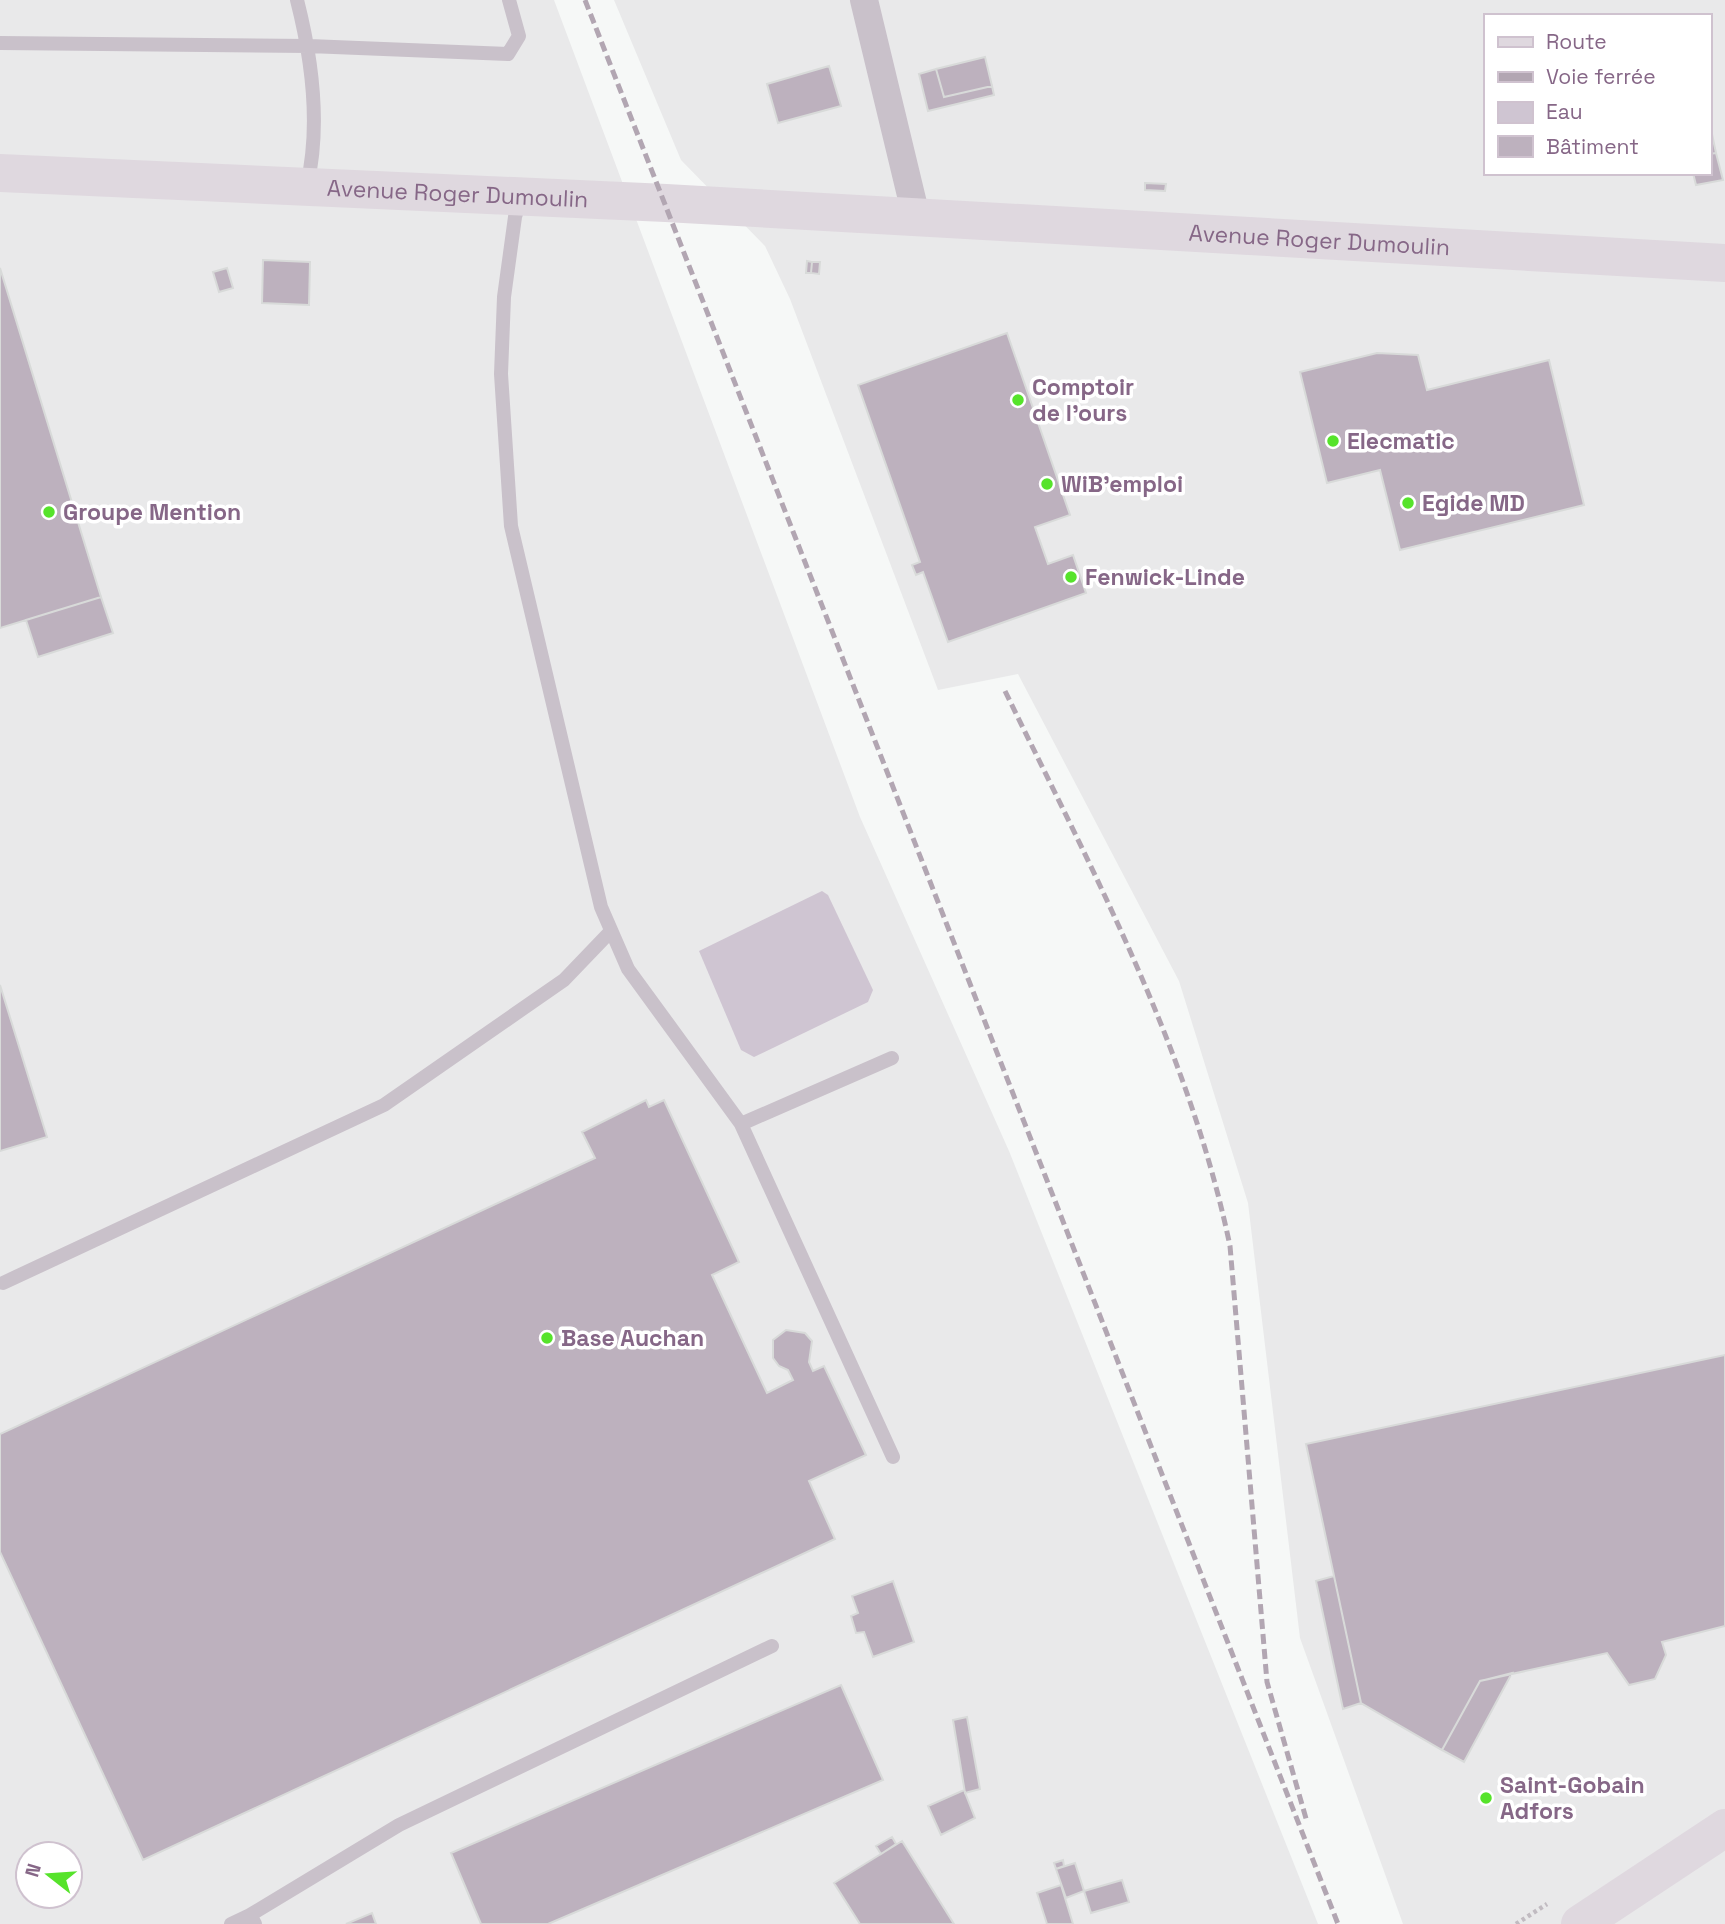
<svg xmlns="http://www.w3.org/2000/svg" width="1725" height="1924" font-family="'Space Grotesk',sans-serif">
<style>
.built{fill:#e9e9ea;fill-rule:evenodd}
.water{fill:#cfc5d2}
.building{fill:#bdb1be;stroke:#d8dad9;stroke-width:2}
.lines{fill:none;stroke-linecap:round;stroke-linejoin:round}
.path{stroke:#c1bbc1;stroke-width:4.5;stroke-dasharray:3.5 3.5;stroke-linecap:butt}
.lane{stroke:#c9c1ca;stroke-width:14}
.street{stroke:#c9c1ca;stroke-width:28}
.secondary{stroke:#dfd8df;stroke-width:38}
.rail{stroke:#b2a6b2;stroke-width:5;stroke-dasharray:10 5;stroke-linecap:butt}
.poi-dot{fill:#56e32b;stroke:#fff;stroke-width:2.5}
.labels{text-anchor:middle;stroke-width:7;stroke-linejoin:round;paint-order:stroke}
.street-label{font-size:23px;fill:#866787;stroke:#fff}
.poi-label{font-size:23px;font-weight:bold;fill:#866787;stroke:#fff;text-anchor:start}
</style>
<rect width="100%" height="100%" fill="#f6f8f7"/>
<path class="built" d="M0 0H554L860 817 1009 1151 1318 1924H0ZM28 1854H70V1896H28Z
M614 0H1725V1924H1403L1300 1638 1248 1203 1179 981 1018 674 938 690 790 299 765 246 681 160ZM1485 16H1709V173H1485Z"/>
<path class="water" d="M822 891 828 895 873 990 868 1002 754 1057 741 1050 699 951Z"/>
<path class="building" d="M985 57 992 86 944 97 936 69Z
M829 66 841 106 778 123 767 84Z
M936 69 944 97 992 86 994 95 928 111 919 74Z
M1709 120 1716 153 1709 154Z
M1716 153 1723 180 1696 185 1693 173H1709V154Z
M1145 183 1166 184 1165 191 1145 190Z
M263 260 310 262 309 305 262 303Z
M807 261 812 262 811 273H806Z
M812 262H820L819 274 811 273Z
M0 268 101 597 0 628Z
M227 268 233 288 219 292 213 272Z
M1007 333 1070 515 1035 527 1048 564 1073 555 1086 593 948 642 923 572 916 575 912 565 920 562 858 385Z
M1377 353 1418 355 1427 390 1549 360 1584 505 1400 550 1380 470 1327 483 1300 372Z
M101 597 113 633 38 657 26 620Z
M0 985 47 1137 0 1151Z
M646 1100 649 1107 664 1100 739 1262 712 1275 767 1393 793 1380 788 1370 779 1366 773 1358V1340L786 1330 805 1333 812 1341 809 1362 813 1371 824 1366 866 1455 809 1481 835 1539 143 1860 0 1552V1434L595 1158 582 1132Z
M1725 1355V1626L1662 1642 1666 1655 1655 1679 1629 1685 1607 1653 1480 1681 1442 1750 1361 1703 1306 1444Z
M1334 1576 1361 1703 1343 1709 1316 1581Z
M893 1581 914 1642 873 1657 864 1632 856 1633 851 1616 858 1613 852 1596Z
M1512 1673 1464 1762 1442 1750 1480 1681Z
M841 1685 883 1780 548 1924H481L451 1853Z
M967 1717 980 1789 965 1793 953 1720Z
M964 1790 975 1818 941 1835 928 1806Z
M892 1837 896 1844 881 1854 876 1846Z
M902 1841 954 1924H860L834 1883Z
M1063 1860 1064 1866 1056 1869 1054 1863Z
M1075 1863 1084 1891 1066 1898 1056 1869Z
M1122 1880 1129 1902 1091 1913 1084 1891Z
M1061 1885 1073 1924H1047L1037 1893Z
M372 1913 376 1924H346Z"/>
<g class="lines">
<path class="path" d="M1516 1924 1547 1904"/>
<path class="lane" d="M297 0C312 59 321 125 307 185
M0 43 309 46 508 54 519 36 509 0
M521 198 515 217 504 297 501 374 511 526 601 907 628 969 741 1124 893 1457
M741 1124 892 1058
M3 1283 384 1105 564 980 611 931
M250 1915 399 1825 772 1646
M231 1924 250 1915 255 1924"/>
<path class="street" d="M864 0 916 216"/>
<g class="secondary">
<path id="s1" d="M0 173 666 203 1725 263"/>
<path d="M1580 1924 1725 1828"/>
</g>
<path class="rail" d="M585 0 1338 1924
M1005 691C1092 870 1189 1049 1230 1246L1267 1682 1307 1822"/>
</g>
<g class="poi-dot">
<circle cx="1018" cy="400" r="7"/>
<circle cx="1333" cy="441" r="7"/>
<circle cx="1047" cy="484" r="7"/>
<circle cx="1408" cy="503" r="7"/>
<circle cx="49" cy="512" r="7"/>
<circle cx="1071" cy="577" r="7"/>
<circle cx="547" cy="1338" r="7"/>
<circle cx="1486" cy="1798" r="7"/>
</g>
<g class="labels">
<g class="street-label">
<text dy="8" stroke="none"><textPath href="#s1" startOffset="458">Avenue Roger Dumoulin</textPath></text>
<text dy="8" stroke="none"><textPath href="#s1" startOffset="1321">Avenue Roger Dumoulin</textPath></text>
</g>
<g class="poi-label">
<text x="1032" y="395">Comptoir<tspan x="1032" dy="26">de l'ours</tspan></text>
<text x="1347" y="449">Elecmatic</text>
<text x="1061" y="492">WiB'emploi</text>
<text x="1422" y="511">Egide MD</text>
<text x="63" y="520">Groupe Mention</text>
<text x="1085" y="585">Fenwick-Linde</text>
<text x="561" y="1346">Base Auchan</text>
<text x="1500" y="1793">Saint-Gobain<tspan x="1500" dy="26">Adfors</tspan></text>
</g>
</g>
<rect x="1484" y="14" width="228" height="161" fill="#ffffff" stroke="#cfc2cf" stroke-width="2"/>
<rect x="1498" y="37" width="35" height="10" fill="#dfd8df" stroke="#cfc2cf" stroke-width="2"/>
<text x="1546" y="49" font-size="21" fill="#866787">Route</text>
<rect x="1498" y="72" width="35" height="10" fill="#b2a6b2" stroke="#cfc2cf" stroke-width="2"/>
<text x="1546" y="84" font-size="21" fill="#866787">Voie ferrée</text>
<rect x="1498" y="102" width="35" height="21" fill="#cfc5d2" stroke="#cfc2cf" stroke-width="2"/>
<text x="1546" y="119" font-size="21" fill="#866787">Eau</text>
<rect x="1498" y="136" width="35" height="21" fill="#bdb1be" stroke="#cfc2cf" stroke-width="2"/>
<text x="1546" y="154" font-size="21" fill="#866787">Bâtiment</text>
<g transform="translate(49 1875) rotate(287)"><circle r="33" fill="#ffffff" stroke="#cfc2cf" stroke-width="2"/>
<path d="M0-5L12 26L0 18L-12 26Z" fill="#56e32b"/>
<text y="-10" font-size="19" font-weight="bold" text-anchor="middle" fill="#866787">N</text>
</g>
</svg>
